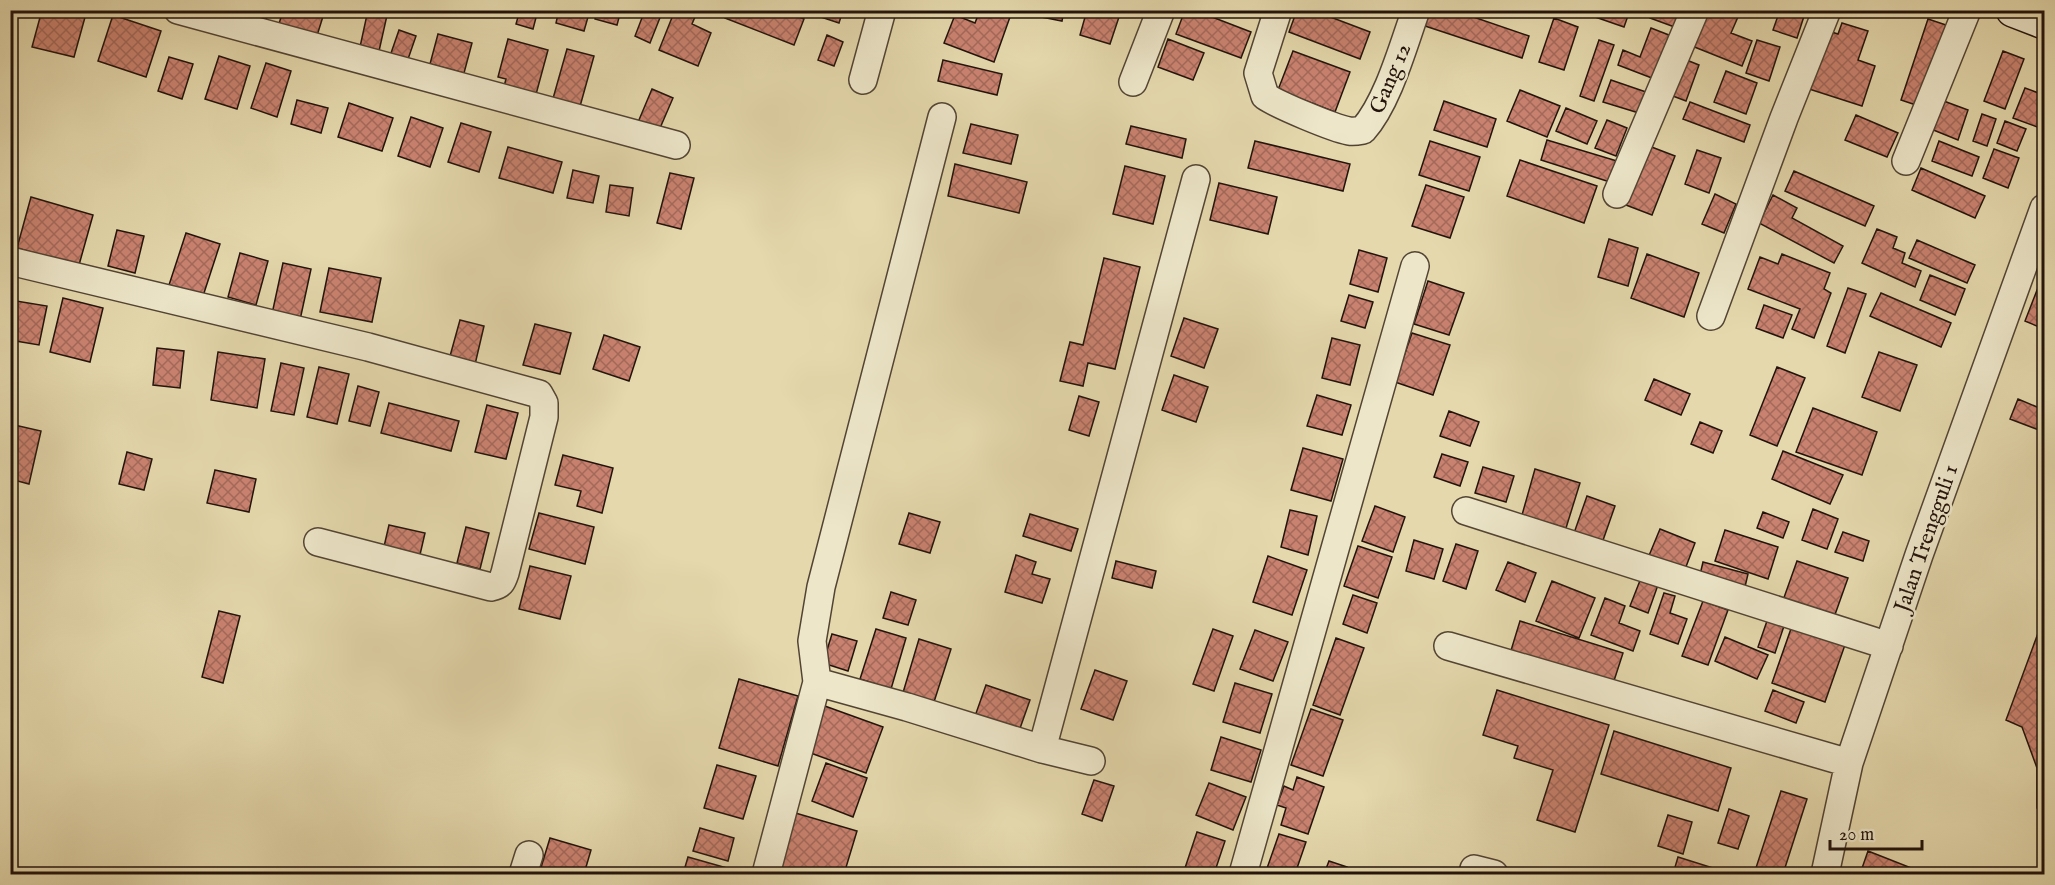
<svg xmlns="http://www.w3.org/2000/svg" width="2055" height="885" font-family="'IM FELL English',serif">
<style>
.building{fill:url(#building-cross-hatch);stroke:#22130c;stroke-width:1.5}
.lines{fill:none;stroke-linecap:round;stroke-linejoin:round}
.minor-casing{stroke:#524434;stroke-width:30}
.secondary-casing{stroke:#22130c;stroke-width:36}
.minor{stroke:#ede6c9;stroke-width:27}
.secondary{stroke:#ede6c9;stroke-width:33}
.labels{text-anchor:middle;stroke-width:5;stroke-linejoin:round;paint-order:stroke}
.street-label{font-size:22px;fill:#22130c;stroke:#ede6c9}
</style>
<defs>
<pattern id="building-cross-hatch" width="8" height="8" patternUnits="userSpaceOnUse" patternTransform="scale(1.5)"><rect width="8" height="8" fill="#ca8270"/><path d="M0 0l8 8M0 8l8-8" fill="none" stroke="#a4695a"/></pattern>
</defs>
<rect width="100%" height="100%" fill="#e4d8ac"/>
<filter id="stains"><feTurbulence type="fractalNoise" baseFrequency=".00333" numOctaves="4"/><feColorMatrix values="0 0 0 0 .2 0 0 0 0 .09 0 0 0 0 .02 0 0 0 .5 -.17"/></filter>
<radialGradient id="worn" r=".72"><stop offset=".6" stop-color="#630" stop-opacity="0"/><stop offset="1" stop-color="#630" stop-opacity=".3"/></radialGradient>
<path class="building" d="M42 10H87L74 57 32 47Z
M230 10H269L265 23Z
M283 10H325L315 42 277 31Z
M368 10 388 11 379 51 360 47Z
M520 10H538L533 29 516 24Z
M559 10H590L584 31 556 23Z
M597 10H621L617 25 595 19Z
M645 10H663L650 43 635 36Z
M675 10H698L692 24 711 33 698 66 659 50Z
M728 10H781L804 19 794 45 725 18Z
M814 10H843L839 23 812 14Z
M980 10H992L1010 17 994 62 944 43 955 15 975 23Z
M1032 10H1064L1062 21 1031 15Z
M1087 10H1096L1119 17 1110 44 1080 35Z
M1185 10H1194L1251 32 1241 58 1176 34Z
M1241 10H1266L1263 19Z
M1297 10H1312L1370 32 1360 59 1289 32Z
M1424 10H1453L1529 36 1522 58 1419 24Z
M1575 10H1630L1624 27Z
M1653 10H1687L1680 29 1650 18Z
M1706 10H1741L1731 33 1752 41 1742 66 1692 46Z
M1780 10H1806L1797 38 1773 30Z
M113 15 161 31 146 77 98 61Z
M1554 18 1578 27 1564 70 1539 62Z
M1928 19 1949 26 1922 107 1901 100Z
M1842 23 1868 31 1858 60 1875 66 1862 106 1806 88 1825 30 1838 34Z
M1651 28 1674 37 1657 80 1618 65 1623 50 1640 57Z
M399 30 416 36 407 62 390 56Z
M438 34 472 43 464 73 430 64Z
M827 35 843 42 834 66 818 60Z
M508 39 548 50 535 98 503 90 506 79 498 77Z
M1168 39 1204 53 1193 80 1158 67Z
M1599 40 1614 45 1594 101 1580 96Z
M1757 40 1780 47 1769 81 1746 73Z
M567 49 594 56 579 110 552 102Z
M1293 51 1350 72 1335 112 1278 90Z
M2003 51 2024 59 2005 109 1984 101Z
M219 56 250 66 237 109 205 99Z
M169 57 193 64 182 99 158 91Z
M1679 57 1699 65 1686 101 1665 93Z
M943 60 1002 74 997 95 938 81Z
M266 63 291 71 277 117 251 108Z
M1726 71 1757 83 1746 114 1714 102Z
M1611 80 1646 92 1639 113 1603 102Z
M2025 88 2044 95V117L2040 128 2013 118Z
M652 89 673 98 657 135 636 127Z
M1520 90 1560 106 1547 137 1507 121Z
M297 100 328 108 321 133 291 124Z
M1941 100 1968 110 1958 140 1931 129Z
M1444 101 1496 119 1487 147 1434 130Z
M1690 102 1750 125 1744 142 1683 119Z
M349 103 393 118 382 151 338 137Z
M1566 108 1597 121 1587 144 1556 131Z
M1982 114 1996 119 1987 146 1973 141Z
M1856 115 1898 133 1887 157 1845 140Z
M411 117 443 128 430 167 398 156Z
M1607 120 1627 128 1616 156 1595 148Z
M2005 121 2026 129 2017 151 1997 143Z
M461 123 491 132 479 172 448 162Z
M971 124 1018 135 1011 164 963 153Z
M1131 126 1186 139 1182 158 1126 144Z
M1547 140 1617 161 1610 182 1541 160Z
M1255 141 1350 164 1343 191 1248 168Z
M1430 141 1480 157 1469 191 1419 175Z
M1939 141 1979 157 1972 176 1932 161Z
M1649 146 1675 156 1652 215 1626 205Z
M508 147 562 162 553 193 499 178Z
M1994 149 2019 158 2008 188 1983 178Z
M1697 150 1721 158 1709 193 1685 184Z
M1520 160 1597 186 1584 223 1507 196Z
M955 164 1027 182 1019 213 948 196Z
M1125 166 1165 176 1153 224 1113 214Z
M1921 168 1985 196 1975 218 1912 190Z
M573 170 599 176 593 203 567 198Z
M1794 171 1874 206 1865 226 1785 191Z
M670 173 694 178 681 229 657 223Z
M1219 183 1277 197 1268 234 1210 220Z
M610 185 633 188 629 216 606 212Z
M1426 185 1464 197 1450 238 1412 226Z
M10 192 17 193 10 217Z
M1715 194 1736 204 1724 233 1702 224Z
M1773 195 1797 208 1792 218 1843 246 1834 263 1759 223Z
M31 197 93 215 79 265 17 248Z
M1877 229 1897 237 1893 248 1905 253 1902 263 1921 271 1915 287 1862 263Z
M117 230 144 236 135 273 108 266Z
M186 233 220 244 203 296 169 285Z
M1609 239 1638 248 1628 286 1598 277Z
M1917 240 1975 265 1967 283 1909 258Z
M1359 250 1387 258 1378 292 1350 284Z
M240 253 268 261 256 305 228 297Z
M1647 254 1699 273 1684 317 1631 298Z
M1782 254 1830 273 1824 289 1831 293 1814 338 1792 329 1800 309 1748 289 1760 257 1778 264Z
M1104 258 1140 267 1115 369 1088 363 1083 386 1060 381 1070 342 1083 345Z
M283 263 311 269 300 320 272 314Z
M329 268 381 278 372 322 320 312Z
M1930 275 1965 289 1955 315 1920 300Z
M1428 281 1464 293 1449 335 1414 324Z
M2039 285 2044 287V329L2025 321Z
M1848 288 1866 294 1845 353 1827 346Z
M1881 293 1951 323 1941 347 1870 316Z
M1349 295 1373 302 1365 328 1341 321Z
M63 298 103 308 90 362 50 352Z
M10 300 47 306 39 345 10 340Z
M1764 305 1792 315 1783 338 1756 328Z
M1184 318 1218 329 1204 368 1171 356Z
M460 320 484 326 473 373 447 367Z
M535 324 571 333 560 374 523 365Z
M1412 333 1450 345 1433 395 1395 382Z
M604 335 640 347 629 381 593 369Z
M1332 338 1360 345 1350 385 1322 378Z
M157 348 184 351 180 388 153 385Z
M218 352 265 359 257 408 211 400Z
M1879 352 1917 365 1900 411 1862 397Z
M281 363 304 368 294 415 271 411Z
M319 367 349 374 337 424 307 417Z
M1777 367 1805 378 1777 446 1750 435Z
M1174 375 1208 387 1196 422 1162 410Z
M1654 379 1690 394 1681 415 1645 400Z
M358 386 379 392 370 426 349 421Z
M1317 395 1351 405 1342 435 1307 426Z
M1079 396 1099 402 1089 436 1069 430Z
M2018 399 2044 410V418L2039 430 2010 419Z
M389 403 459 421 451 451 381 433Z
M487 405 518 413 506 459 475 452Z
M1813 408 1877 432 1862 475 1796 452Z
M1449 411 1479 422 1470 446 1440 436Z
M1700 422 1722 431 1713 453 1691 444Z
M10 424 41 431 29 484 10 479Z
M1303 448 1343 459 1331 501 1291 490Z
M1783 451 1843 475 1830 504 1772 479Z
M127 452 152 459 144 490 119 484Z
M1442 454 1468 462 1460 486 1434 477Z
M563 455 613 468 602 513 577 506 581 491 555 485Z
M1483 467 1514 476 1506 502 1475 493Z
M1535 469 1580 483 1566 528 1522 515Z
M215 470 256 479 249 512 207 503Z
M1587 496 1615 506 1601 546 1573 536Z
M1375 506 1405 517 1393 552 1362 541Z
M1813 509 1838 519 1827 549 1802 540Z
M1290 510 1317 516 1308 555 1281 547Z
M1763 512 1789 522 1783 538 1757 528Z
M539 513 594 527 585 564 529 549Z
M909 513 940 522 930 553 899 544Z
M1030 514 1078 529 1071 551 1023 536Z
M389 525 425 533 419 559 383 551Z
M466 527 489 533 480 569 457 563Z
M1660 529 1695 543 1684 572 1648 558Z
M1725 530 1778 547 1768 579 1715 561Z
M1843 532 1869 541 1863 561 1835 552Z
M1414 540 1443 549 1434 579 1406 571Z
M1456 544 1478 551 1466 589 1443 581Z
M1358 546 1392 557 1378 598 1344 586Z
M1016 555 1036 562 1032 574 1050 579 1042 603 1005 592Z
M1268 556 1307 570 1292 615 1253 602Z
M1116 561 1156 571 1152 588 1112 578Z
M1797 561 1848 578 1832 623 1781 606Z
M1508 562 1536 573 1525 602 1496 590Z
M1703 562 1748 574 1744 591 1699 579Z
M530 566 571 576 560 619 519 609Z
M1641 578 1658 585 1648 613 1630 606Z
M1552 581 1595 598 1579 638 1536 621Z
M891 592 916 600 908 625 883 618Z
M1664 593 1675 596 1670 613 1687 619 1678 644 1650 634Z
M1353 595 1377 603 1367 633 1343 624Z
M1605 598 1625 606 1619 623 1640 631 1633 651 1591 635Z
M1703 601 1728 610 1708 665 1682 656Z
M219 611 240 616 223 683 202 677Z
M2044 617V811L2037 808V768L2022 727 2006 720Z
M1520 621 1623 653 1611 690 1509 657Z
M1767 621 1784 626 1775 653 1758 647Z
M1793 623 1846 642 1825 702 1772 683Z
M876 629 906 638 891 689 860 679Z
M1213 629 1233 636 1214 691 1193 684Z
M1255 630 1288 642 1273 681 1240 669Z
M832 634 857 641 848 671 823 663Z
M1725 637 1768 655 1757 679 1715 661Z
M1336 638 1364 648 1340 715 1313 705Z
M919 639 951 649 933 705 902 696Z
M1095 670 1127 681 1113 720 1081 709Z
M739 679 798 696 778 766 719 748Z
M1235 683 1272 694 1260 733 1223 722Z
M986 685 1030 700 1018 734 974 719Z
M1497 690 1609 725 1575 832 1537 820 1553 770 1514 758 1518 746 1483 735Z
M1773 690 1804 702 1796 723 1765 711Z
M822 705 883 727 866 773 805 751Z
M1311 709 1343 720 1323 776 1291 765Z
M1614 731 1731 768 1718 811 1601 774Z
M1221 737 1261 750 1251 782 1211 770Z
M826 763 867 778 853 817 812 801Z
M717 765 756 776 743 819 704 808Z
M1297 777 1324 787 1308 834 1281 825 1286 808 1277 805 1284 786 1293 790Z
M1094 780 1114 786 1102 821 1082 814Z
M1209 783 1246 797 1233 830 1196 815Z
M1781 791 1807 799 1783 874H1754Z
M1729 809 1749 816 1738 849 1718 843Z
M792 812 857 831 844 874H795L776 869Z
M1668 815 1692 822 1683 854 1658 846Z
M700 828 734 838 728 861 693 851Z
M1197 832 1225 841 1214 874H1183Z
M1279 834 1306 842 1295 874H1265Z
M550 838 591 850 584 874H539Z
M1868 851 1924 873 1923 874H1860Z
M688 857 748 874H683Z
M1678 857 1729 873V874H1673Z
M1329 861 1347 867 1344 874H1324Z"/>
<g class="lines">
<defs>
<path id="minor" d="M178 10 676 145
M1278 10 1258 73 1265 96C1278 105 1333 128 1349 131 1354 132 1358 131 1363 130 1388 102 1403 46 1416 10
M863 80 882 10
M1133 82 1161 10
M1906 161 1967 10
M1617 194 1695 10
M10 261 368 347 539 394 544 403V417L505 573C502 582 501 585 491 587L318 542
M1711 316 1784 118 1827 10
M1466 511 1889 646
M1448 646 1849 763
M817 682 907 707 1042 749 1091 761
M1042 749 1196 179
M1474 869 1494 874
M523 874 529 855
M766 874 817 682 812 641 821 587 942 117
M1243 874 1415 266
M1825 874 1849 763 1919 555 2044 208"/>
<path id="secondary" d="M2013 10 2044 22"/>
</defs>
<use href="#minor" class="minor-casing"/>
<use href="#secondary" class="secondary-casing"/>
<use href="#minor" class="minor"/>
<use href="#secondary" class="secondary"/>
</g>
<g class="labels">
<g class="street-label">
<text transform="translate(1389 78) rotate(-67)" y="8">Gang 12</text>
<text transform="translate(1925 538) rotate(-71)" y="8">Jalan Trengguli 1</text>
</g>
</g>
<rect width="2055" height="885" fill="none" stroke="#e4d8ac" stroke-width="36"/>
<rect x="12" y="12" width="2031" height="861" fill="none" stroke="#22130c" stroke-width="3"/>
<rect x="18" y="18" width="2019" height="849" fill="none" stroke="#22130c" stroke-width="1.5"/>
<path d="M1830 840v9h92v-9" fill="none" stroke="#22130c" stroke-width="3"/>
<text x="1839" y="840" font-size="18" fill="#22130c" stroke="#ede6c9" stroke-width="4.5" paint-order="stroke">20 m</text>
<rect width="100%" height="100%" filter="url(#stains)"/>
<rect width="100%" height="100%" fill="url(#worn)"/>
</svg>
